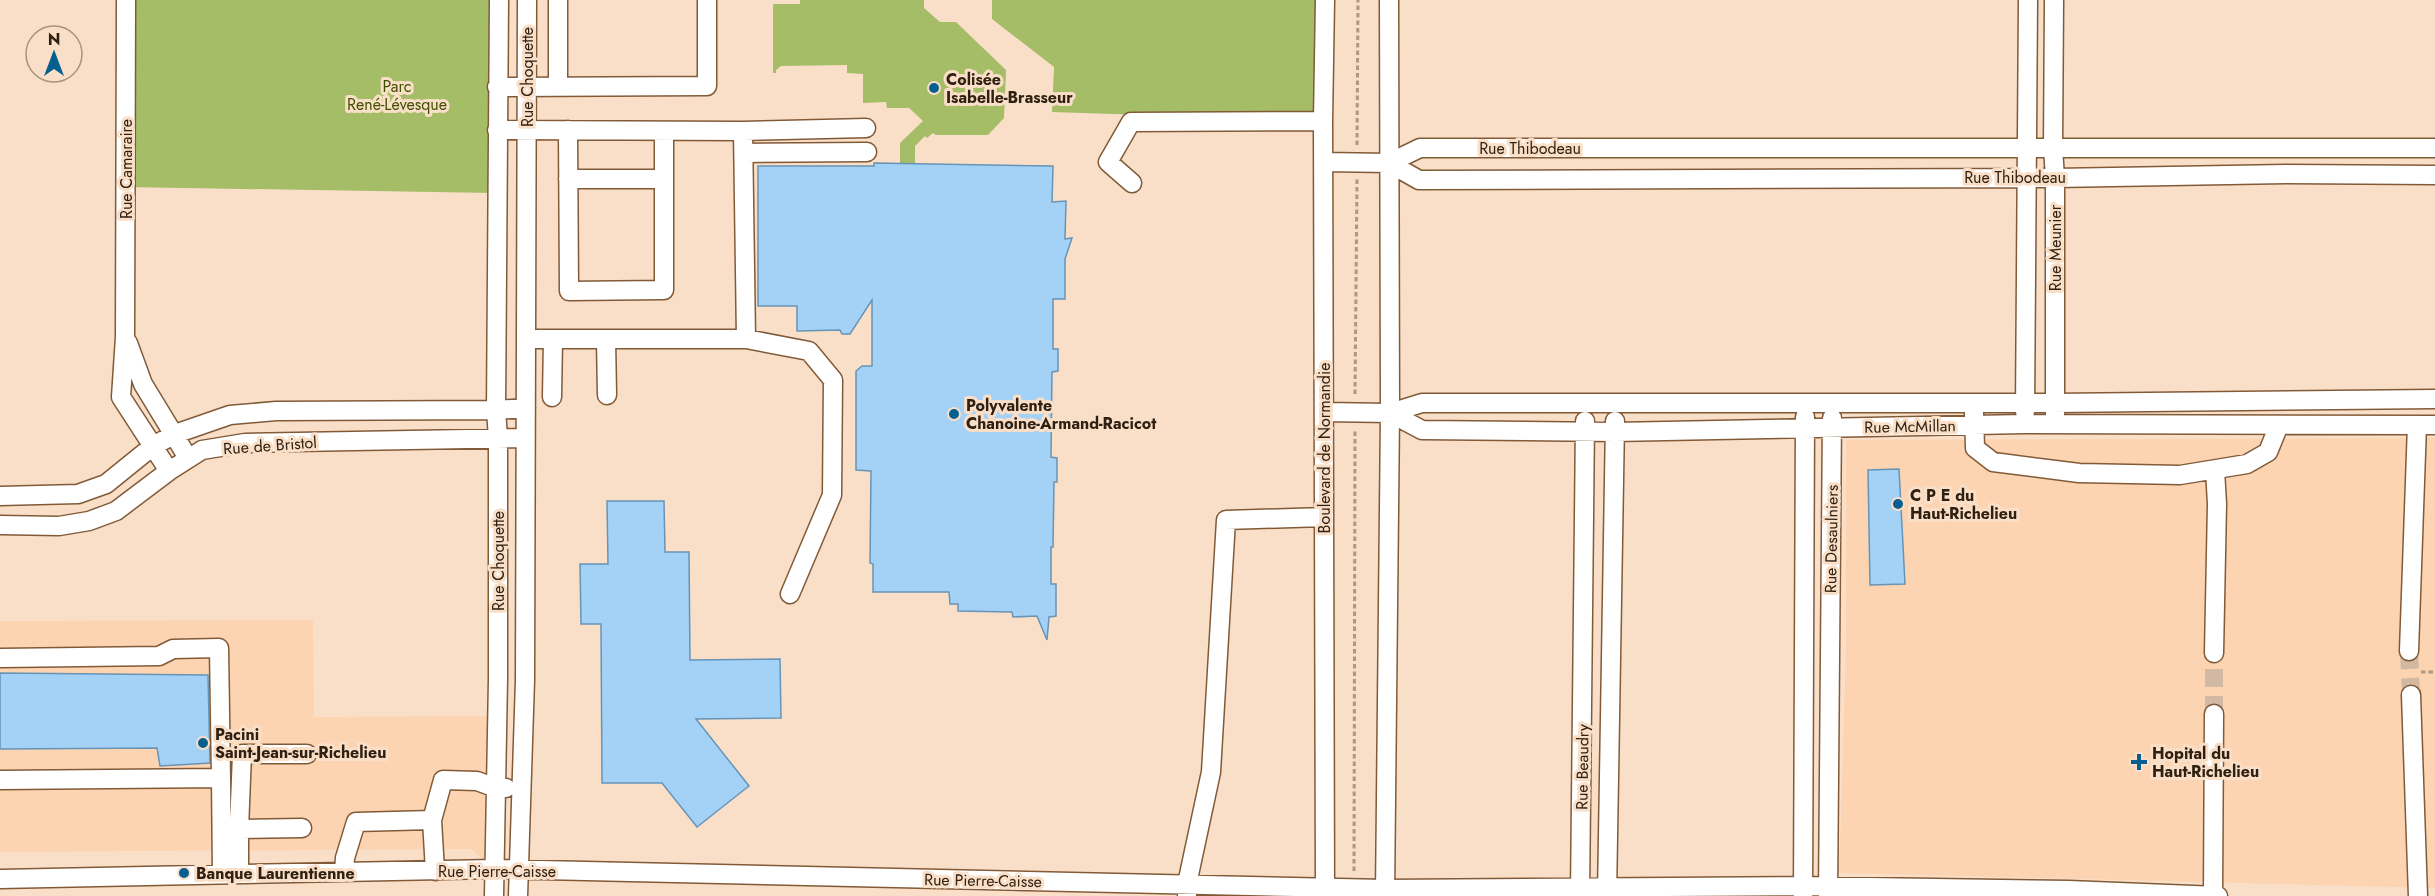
<svg xmlns="http://www.w3.org/2000/svg" width="2435" height="896" font-family="Jost,sans-serif">
<style>
.built{fill:#fcd4b1}
.green{fill:#a5bd67}
.building{fill:#a3d2f6;stroke:#6794b6;stroke-width:1.5}
.lines{fill:none;stroke-linecap:round;stroke-linejoin:round}
.minor-tunnel{stroke:#d2b9a3;stroke-width:18;stroke-dasharray:18 9;stroke-linecap:butt}
.minor-casing{stroke:#815a38;stroke-width:21}
.path{stroke:#ae9783;stroke-width:3;stroke-dasharray:4.5 3;stroke-linecap:butt}
.minor{stroke:#fff;stroke-width:18}
.poi-dot{fill:#075f90;stroke:#fadfc8;stroke-width:2}
.labels{text-anchor:middle;stroke-width:6;stroke-linejoin:round;paint-order:stroke}
.street-label{font-size:16px;fill:#302011;stroke:#fadfc8}
.poi-label{font-size:16px;font-weight:bold;fill:#302011;stroke:#fadfc8;text-anchor:start}
.park-label{font-size:16px;fill:#3f4f00;stroke:#fadfc8}
</style>
<rect width="100%" height="100%" fill="#fadfc8"/>
<path class="built" d="M2435 438V888L1839 873 1846 651V440Z
M313 620 314 717 498 716 494 869 471 849 0 852V621Z"/>
<path class="green" d="M126 0H494L493 193 125 187Z
M800 0H924V8L940 22H956L1006 70 1004 118 988 135H936L933 133 927 138 925 136 915 146V163H900V143L923 121 909 108H887L886 102 863 103V74L847 73V65L781 66 776 70V73H773V4H800Z
M992 0H1332L1323 121 1052 112 1054 67 992 19Z"/>
<path class="building" d="M874 163 1053 166 1052 202 1066 201 1065 239 1072 238 1065 259V299H1053V349H1058V371L1052 372 1051 457 1057 458V482H1054L1053 547H1051V584H1056V616L1049 617 1047 640 1037 616 1013 617 1012 612 958 611V604H950L949 592H873V564L870 563 871 471 856 470V371L862 366H872V300L850 334H842L840 330 797 331V306H758V166H874Z
M1899 469 1905 584 1870 585 1868 470Z
M607 501H664L665 552H689L690 660 780 659 781 718 696 719 749 786 697 827 662 783H602L601 624H581L580 564H608Z
M0 673 208 675 210 763 160 766 157 748 0 749Z"/>
<g class="lines">
<path class="minor-tunnel" d="M2409 651 2411 695
M2214 714V653"/>
<defs>
<path id="minor" d="M126 0 125 337 121 397 169 471
M558 0V87
M2054 0 2053 148 2055 178V415
M497 87 707 86V0
M497 130 743 131 746 339 809 351 833 380 832 495 790 594
M568 130 569 291 664 290V131
M743 131 866 128
M744 153 867 152
M1324 162 1389 163 1419 180 2055 178 2286 174 2435 175
M1389 163 1420 148H2435
M568 179H664
M1132 183 1108 162 1131 122 1323 121
M526 339H746
M606 339 607 395
M128 343 143 384 188 458
M552 397 553 339
M1324 412 1390 413 1422 403H2055L2435 399
M2025 412 2028 0
M1390 413 1422 430 1615 432 2025 424 2435 425
M1974 413 1975 448 1993 462 2079 473 2180 475 2247 464 2268 452 2279 425
M0 496 78 494 106 484 153 446 175 434 230 415 276 411 496 410 526 408
M0 525 59 526 89 521 116 511 169 471 202 450 245 443 525 438
M2409 651 2417 425
M2214 653 2217 504 2215 470
M0 658 159 656 173 649 219 648 221 778
M2411 695 2418 896
M0 780 221 778 222 874
M239 829 242 754H307
M435 871 432 820 443 780 477 781 496 788H506
M344 872 345 858 356 822 432 820
M239 874V829L302 828
M0 879 494 869 1385 889 1803 886 2069 890 2218 896
M1187 894V884L1211 772 1226 520 1324 517
M494 896 498 679V438L496 410 499 0
M518 896 525 680 527 0
M1325 896 1323 121 1325 0
M1385 896 1390 413 1389 0
M1580 896 1585 421
M1607 896 1615 421
M1803 896 1805 417
M1828 896 1832 418
M2213 896 2214 714"/>
</defs>
<use href="#minor" class="minor-casing"/>
<path class="path" d="M1357 145 1358 0
M1355 394 1357 179
M2421 672H2435
M1354 871 1355 431"/>
<use href="#minor" class="minor"/>
</g>
<g class="poi-dot">
<circle cx="934" cy="88" r="6"/>
<circle cx="954" cy="414" r="6"/>
<circle cx="1898" cy="504" r="6"/>
<circle cx="203" cy="743" r="6"/>
<path d="M2136 753h6v6h6v6h-6v6h-6v-6h-6v-6h6z"/>
<circle cx="184" cy="873" r="6"/>
</g>
<g class="labels">
<g class="street-label">
<text transform="translate(527 77) rotate(-90)" y="6">Rue Choquette</text>
<text x="1530" y="154">Rue Thibodeau</text>
<text transform="translate(126 169) rotate(-90)" y="6">Rue Camaraire</text>
<text x="2015" y="183">Rue Thibodeau</text>
<text transform="translate(2055 248) rotate(-90)" y="6">Rue Meunier</text>
<text transform="translate(1910 426) rotate(-1)" y="6">Rue McMillan</text>
<text transform="translate(270 445) rotate(-4)" y="6">Rue de Bristol</text>
<text transform="translate(1324 448) rotate(-90)" y="6">Boulevard de Normandie</text>
<text transform="translate(1831 539) rotate(-89)" y="6">Rue Desaulniers</text>
<text transform="translate(498 561) rotate(-90)" y="6">Rue Choquette</text>
<text transform="translate(1582 767) rotate(-89)" y="6">Rue Beaudry</text>
<text x="497" y="877">Rue Pierre-Caisse</text>
<text transform="translate(983 880) rotate(1)" y="6">Rue Pierre-Caisse</text>
</g>
<g class="poi-label">
<text x="946" y="85">Colisée<tspan x="946" dy="18">Isabelle-Brasseur</tspan></text>
<text x="966" y="411">Polyvalente<tspan x="966" dy="18">Chanoine-Armand-Racicot</tspan></text>
<text x="1910" y="501">C P E du<tspan x="1910" dy="18">Haut-Richelieu</tspan></text>
<text x="215" y="740">Pacini<tspan x="215" dy="18">Saint-Jean-sur-Richelieu</tspan></text>
<text x="2152" y="759">Hopital du<tspan x="2152" dy="18">Haut-Richelieu</tspan></text>
<text x="196" y="879">Banque Laurentienne</text>
</g>
<g class="park-label">
<text x="397" y="92">Parc<tspan x="397" dy="18">René-Lévesque</tspan></text>
</g>
</g>
<g transform="translate(54 54)"><circle r="28" fill="#fadfc8" stroke="#a9937f" stroke-width="1.5"/>
<path d="M0-4.5L10 22L0 15L-10 22Z" fill="#075f90"/>
<text y="-9" font-size="16" font-weight="bold" text-anchor="middle" fill="#302011">N</text>
</g>
</svg>
